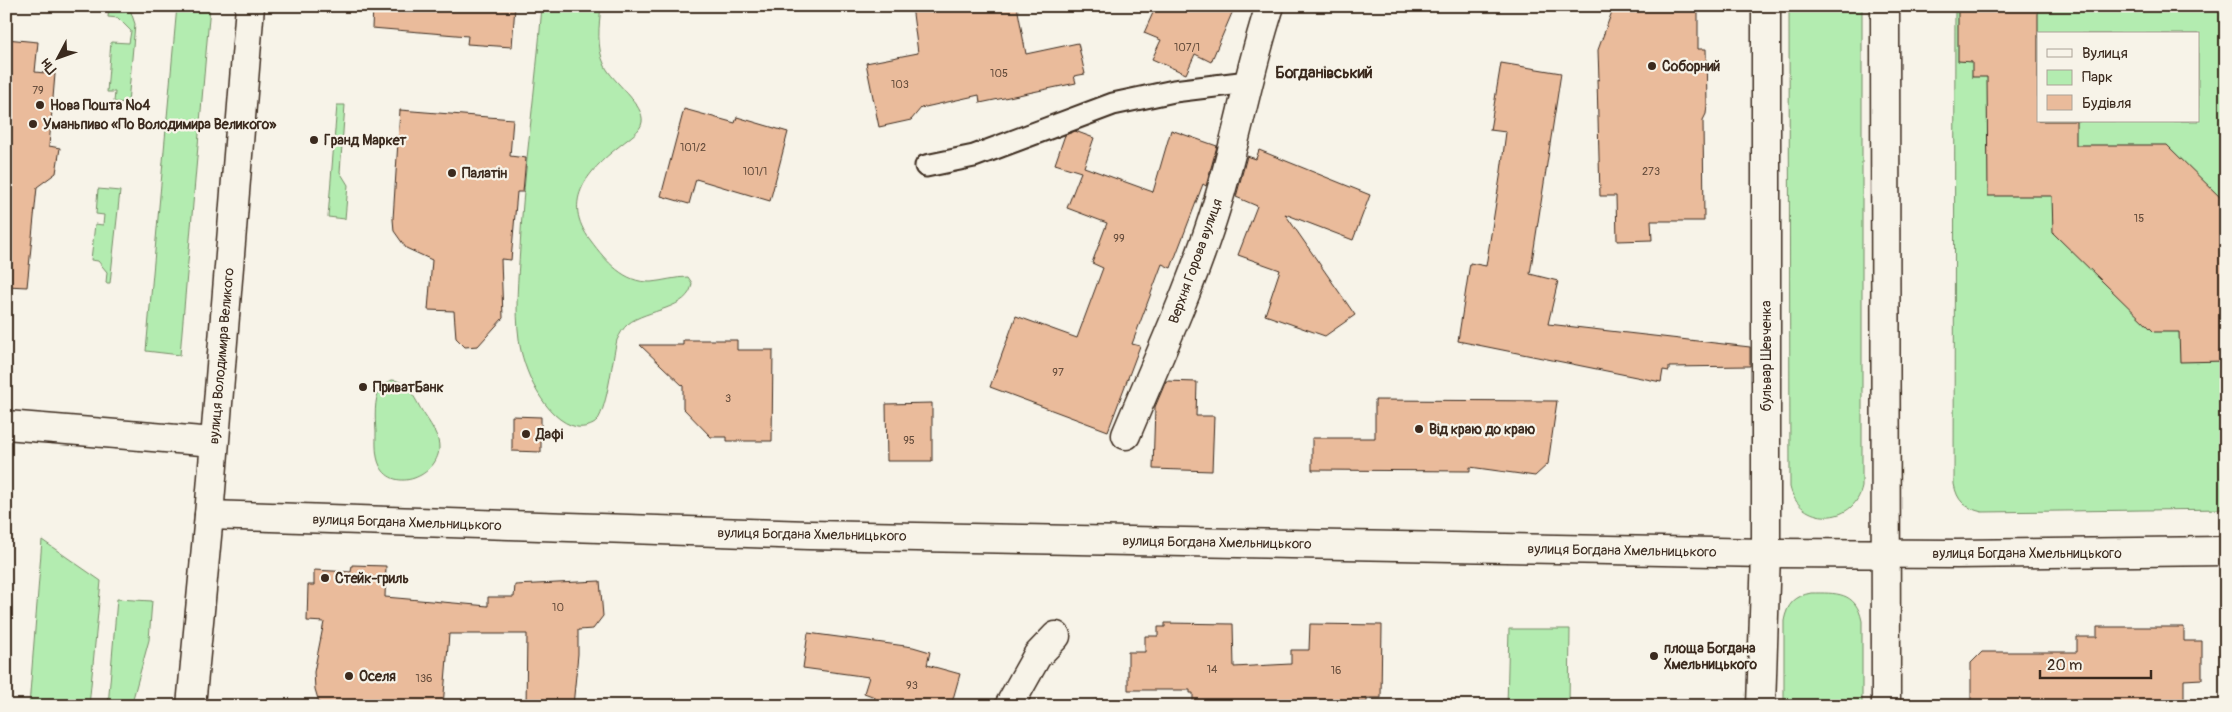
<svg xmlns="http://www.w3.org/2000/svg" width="2232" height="712" font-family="Pangolin,sans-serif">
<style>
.green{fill:#b3ecb0;stroke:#778b67;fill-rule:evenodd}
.building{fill:#eabb9b;stroke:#3b2a1e}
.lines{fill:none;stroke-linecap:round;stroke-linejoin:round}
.lane-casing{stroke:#3b2a1e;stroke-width:25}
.street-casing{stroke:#3b2a1e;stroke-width:31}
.secondary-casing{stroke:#3b2a1e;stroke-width:31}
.lane{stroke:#f7f3e8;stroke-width:21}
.street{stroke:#f7f3e8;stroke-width:28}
.secondary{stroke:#f7f3e8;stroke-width:28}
.poi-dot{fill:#3b2a1e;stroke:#f7f3e8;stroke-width:2}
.labels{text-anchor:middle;stroke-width:4.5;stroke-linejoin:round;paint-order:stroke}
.number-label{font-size:11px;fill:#674e3d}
.poi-label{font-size:14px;font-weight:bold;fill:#3b2a1e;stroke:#f7f3e8;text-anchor:start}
.street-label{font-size:14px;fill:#3b2a1e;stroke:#f7f3e8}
.quarter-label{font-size:16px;font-weight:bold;fill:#3b2a1e;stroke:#f7f3e8}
</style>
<rect width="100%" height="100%" fill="#f7f3e8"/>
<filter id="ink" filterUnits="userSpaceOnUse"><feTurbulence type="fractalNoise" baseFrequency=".02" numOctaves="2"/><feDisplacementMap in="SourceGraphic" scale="10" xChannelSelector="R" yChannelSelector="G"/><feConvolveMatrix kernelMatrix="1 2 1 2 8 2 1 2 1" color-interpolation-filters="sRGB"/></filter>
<g filter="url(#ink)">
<path class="green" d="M109 6H129L135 24 128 103 114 102 115 92H107L111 42 129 43 131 31 118 18 108 17Z
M177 6H210L180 355 146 351Z
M542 6H601C599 26 596 47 605 66 612 81 645 105 642 122 641 131 629 138 622 144 590 169 559 200 591 241 606 261 624 283 651 282 663 281 675 277 688 277L692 283C690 310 646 309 628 324 623 328 620 334 617 340 612 360 608 405 597 421 593 426 583 428 577 427 545 421 522 368 519 339 515 309 518 279 520 248 524 167 536 87 542 6Z
M1789 6H1862V487C1854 526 1799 526 1790 487Z
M1955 6H2226V509L1982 512C1965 508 1957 501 1954 484ZM2038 34H2198V121H2038Z
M337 105H345L340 172 348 185 345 219 328 217Z
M98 189 120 191 110 283H106L107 272 98 261 91 260 95 224 103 225 104 215 96 214Z
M392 380C408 381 415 399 422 411 429 422 440 436 439 449 437 476 394 494 380 466 375 456 376 443 376 432 375 416 374 402 380 387Z
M42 540 101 581 89 706H29Z
M1811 593C1836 593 1856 591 1862 621V706H1784V621C1787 604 1795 596 1811 593Z
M117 599 152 601 149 640 131 706H108Z
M1509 629H1570L1569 706H1507Z"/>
<path class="building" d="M373 6H515L512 47 467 44 468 36 372 28Z
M912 6H1017L1026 54 1078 43 1085 74 1074 76 1076 83 980 103 979 95 921 108 911 120 879 127 866 63 918 53Z
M1156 6H1235L1211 62 1195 54 1186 74 1152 59 1161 40 1144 33Z
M1614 6H1686L1698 11V49H1706L1707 105 1706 114 1703 120 1704 221H1651L1652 240 1617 241 1616 196H1600L1597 79 1599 80 1598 50Z
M1958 6H2038V121H2076V145H2167L2226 203V361L2180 362 2179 332H2154L2053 233 2052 196H1988L1987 77H1972V62L1958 61Z
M6 39 38 42 35 72 55 74 49 146 60 148 56 173 37 187 27 287 6 286Z
M1501 63 1561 73 1530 274 1558 281 1548 324 1750 347V366L1669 367V371L1663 370 1661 382 1458 341 1470 263 1486 266 1501 171 1506 132 1490 130Z
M684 109 735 123 737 117 788 132 770 201 696 179 689 204 661 196Z
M400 110 513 119 510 156 526 158 523 192H517L511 260 501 259 503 318 478 346 465 347 456 338 454 311 428 310 432 260 406 248 394 231 393 219Z
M1171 130 1217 146 1206 186 1203 184 1171 268 1162 264 1132 344 1140 346 1108 431 990 387 1016 316 1077 338 1103 268 1092 263 1107 223 1067 208 1081 172 1055 164 1065 135 1075 131 1094 138 1084 167 1153 192Z
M1259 150 1370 195 1353 240 1285 214 1355 315 1325 336 1265 315 1280 270 1238 255 1257 206 1236 197 1247 156 1256 159Z
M683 340H737V350H773L772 441H727V437H711L683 408V386L640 345H683Z
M1166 381 1197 382 1196 416H1214L1212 471 1153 469 1155 407Z
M1375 400 1557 401 1548 464 1535 476 1470 467V471L1312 470V438H1375Z
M932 403V461H887L886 404Z
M512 416 541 417V452L512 451Z
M352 565 386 566 385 597 488 606V597H514L515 585 600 581 603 616 593 629 578 630V654L573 706H526L527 634H449L443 706H320L315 689 314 672 324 622 307 621 308 585H314V570L351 572Z
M1165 623 1233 624 1234 667 1291 664V650H1309L1310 624 1382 625 1381 698H1367V702L1266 700 1267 706 1193 705V693H1190V690H1128V652H1145V636H1158V627H1165Z
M2097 627H2184V641H2202V679L2184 680V706H1971V663L1982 652H2077V637H2097Z
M808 633 913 647 930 652 927 665 960 674 951 706H872L875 697 864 693 869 677 803 668Z"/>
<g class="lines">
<defs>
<path id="lane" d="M926 166 974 156 1113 104 1174 91 1248 82"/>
<path id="street" d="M1126 435C1157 360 1192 286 1216 208 1237 141 1248 73 1270 6
M209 515 809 535 1766 553 1957 554 2226 551
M1009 706 1037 656 1056 636"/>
<path id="secondary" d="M1885 6 1886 706
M6 425 214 442
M191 706 209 515 250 6
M1761 706 1766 553V6"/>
</defs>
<use href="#lane" class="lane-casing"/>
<use href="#street" class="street-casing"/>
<use href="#secondary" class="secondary-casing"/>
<use href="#lane" class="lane"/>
<use href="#street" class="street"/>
<use href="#secondary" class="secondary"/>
</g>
</g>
<g class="poi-dot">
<circle cx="1652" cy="66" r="5"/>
<circle cx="40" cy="105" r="5"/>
<circle cx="33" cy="124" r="5"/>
<circle cx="314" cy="140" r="5"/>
<circle cx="452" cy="173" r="5"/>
<circle cx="363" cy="387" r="5"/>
<circle cx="1419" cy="429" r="5"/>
<circle cx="526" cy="434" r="5"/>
<circle cx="325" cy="578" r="5"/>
<circle cx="1654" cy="656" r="5"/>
<circle cx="349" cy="676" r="5"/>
</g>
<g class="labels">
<g class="number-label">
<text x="1187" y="51">107/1</text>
<text x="999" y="77">105</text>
<text x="900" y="88">103</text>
<text x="38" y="94">79</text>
<text x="693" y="151">101/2</text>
<text x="755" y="175">101/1</text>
<text x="1651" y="175">273</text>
<text x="2139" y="222">15</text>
<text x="1119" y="242">99</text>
<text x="1058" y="376">97</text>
<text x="728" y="402">3</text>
<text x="909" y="444">95</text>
<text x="558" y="611">10</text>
<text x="1212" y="673">14</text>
<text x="1336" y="674">16</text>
<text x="424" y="682">136</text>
<text x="912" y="689">93</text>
</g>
<g class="poi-label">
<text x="1662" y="71">Соборний</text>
<text x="50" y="110">Нова Пошта №4</text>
<text x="43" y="129">Уманьпиво «По Володимира Великого»</text>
<text x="324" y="145">Гранд Маркет</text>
<text x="462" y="178">Палатін</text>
<text x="373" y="392">ПриватБанк</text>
<text x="1429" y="434">Від краю до краю</text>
<text x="536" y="439">Дафі</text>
<text x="335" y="583">Стейк-гриль</text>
<text x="1664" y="653">площа Богдана<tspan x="1664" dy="16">Хмельницького</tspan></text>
<text x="359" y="681">Оселя</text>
</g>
<g class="street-label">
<text transform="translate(1195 261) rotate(-70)" y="5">Верхня Горова вулиця</text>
<text transform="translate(221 356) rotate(-85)" y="5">вулиця Володимира Великого</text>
<text transform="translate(1766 356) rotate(-90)" y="5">бульвар Шевченка</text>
<text transform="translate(407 522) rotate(2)" y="5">вулиця Богдана Хмельницького</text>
<text transform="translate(812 534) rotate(1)" y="5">вулиця Богдана Хмельницького</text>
<text transform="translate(1217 542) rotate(1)" y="5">вулиця Богдана Хмельницького</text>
<text transform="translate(1622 550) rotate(1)" y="5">вулиця Богдана Хмельницького</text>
<text x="2027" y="558">вулиця Богдана Хмельницького</text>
</g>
<g class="quarter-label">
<text x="1324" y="78">Богданівський</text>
</g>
</g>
<rect width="2232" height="712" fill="none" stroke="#f7f3e8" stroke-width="25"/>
<rect x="12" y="12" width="2207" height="687" fill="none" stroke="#3b2a1e" stroke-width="2" filter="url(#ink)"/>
<rect x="2037" y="32" width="162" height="90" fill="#f7f3e8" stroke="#aca397"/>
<rect x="2047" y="49" width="25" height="8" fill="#f7f3e8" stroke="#aca397"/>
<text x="2082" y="58" font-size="15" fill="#3b2a1e">Вулиця</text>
<rect x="2047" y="70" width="25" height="15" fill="#b3ecb0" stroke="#aca397"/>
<text x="2082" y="82" font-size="15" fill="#3b2a1e">Парк</text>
<rect x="2047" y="95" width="25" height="15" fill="#eabb9b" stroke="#aca397"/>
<text x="2082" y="108" font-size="15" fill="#3b2a1e">Будівля</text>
<g transform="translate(58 58) rotate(229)" stroke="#f7f3e8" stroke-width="4" paint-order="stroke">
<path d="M0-4L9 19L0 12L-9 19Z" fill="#3b2a1e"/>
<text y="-8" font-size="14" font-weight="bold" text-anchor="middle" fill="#3b2a1e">Пн</text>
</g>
<path d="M2040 670v8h111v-8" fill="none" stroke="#3b2a1e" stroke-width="2.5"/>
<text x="2047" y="670" font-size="15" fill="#3b2a1e" stroke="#f7f3e8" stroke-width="4" paint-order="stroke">20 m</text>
</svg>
